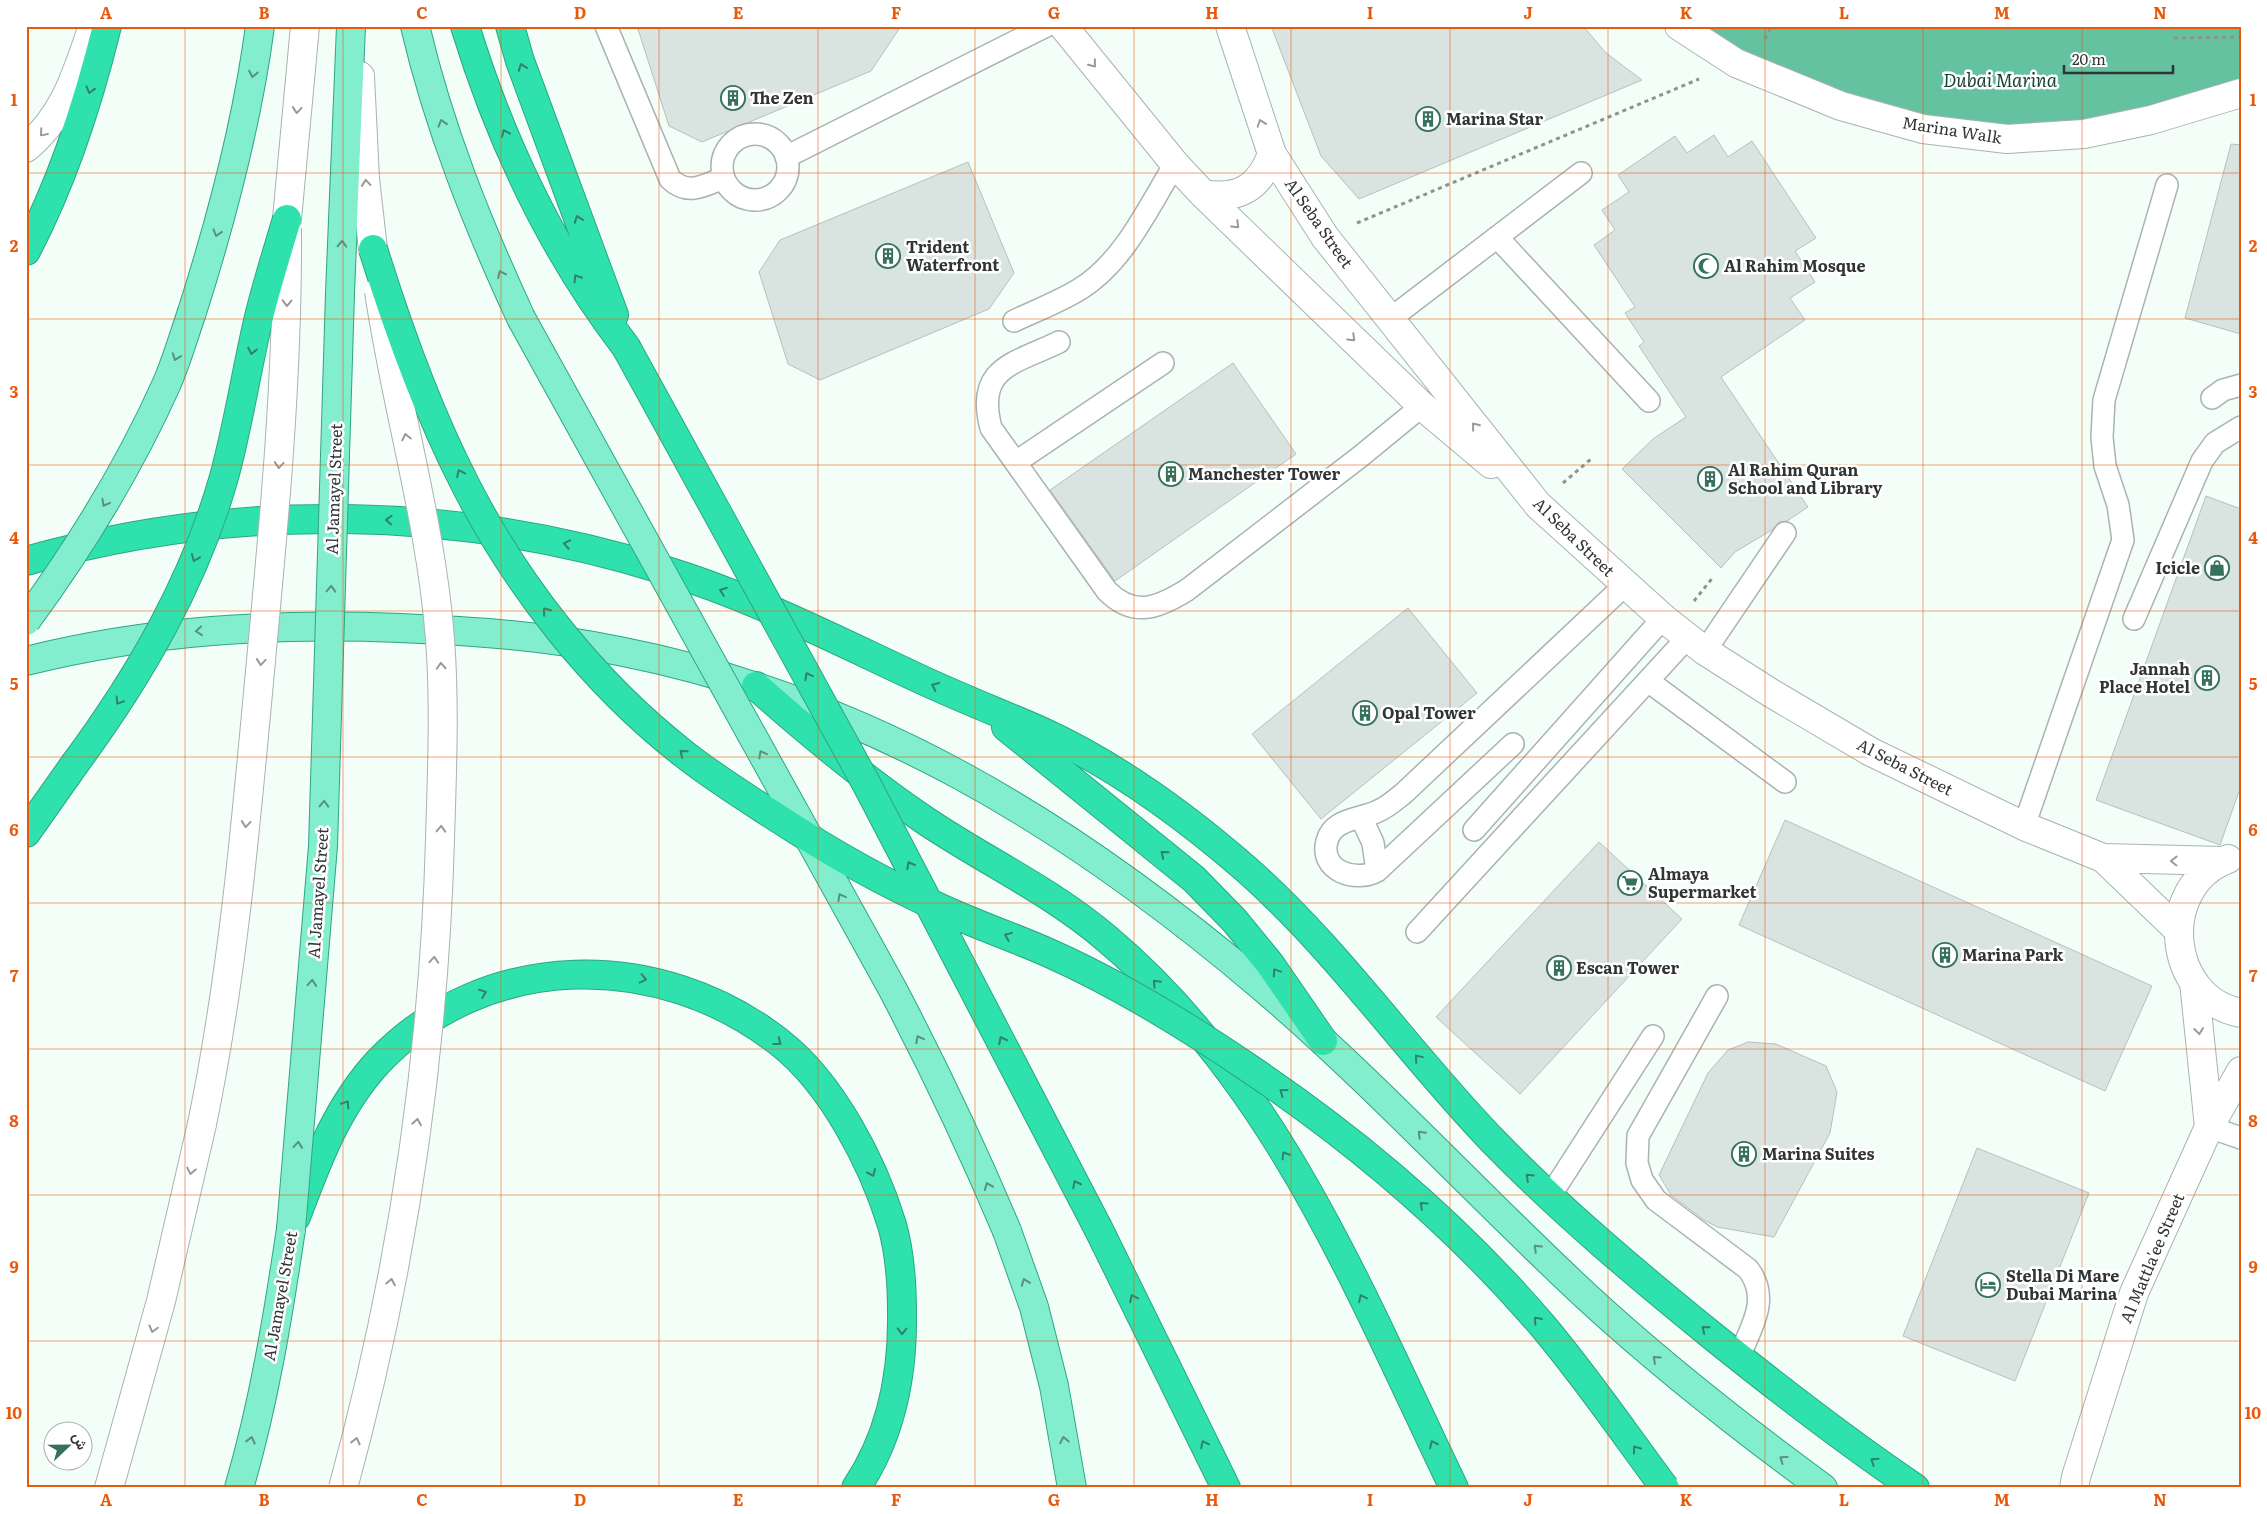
<svg xmlns="http://www.w3.org/2000/svg" width="2267" height="1514" font-family="Literata,Vazirmatn,serif">
<style>
.water{fill:#65c2a0}
.building{fill:#d9e3df;stroke:#b7c0bc}
.lines{fill:none;stroke-linecap:round;stroke-linejoin:round}
.service-casing{stroke:#a9b3af;stroke-width:24}
.pedestrian-casing{stroke:#a9b3af;stroke-width:30}
.minor-casing{stroke:#a9b3af;stroke-width:30}
.tertiary-casing{stroke:#a9b3af;stroke-width:30}
.primary-casing{stroke:#2fa582;stroke-width:30}
.motorway-casing{stroke:#2fa582;stroke-width:30}
.path{stroke:#8d9390;stroke-width:3;stroke-dasharray:4 4;stroke-linecap:butt}
.service{stroke:#fff;stroke-width:21}
.pedestrian{stroke:#fff;stroke-width:28}
.minor{stroke:#fff;stroke-width:28}
.tertiary{stroke:#fff;stroke-width:28}
.primary{stroke:#82eece;stroke-width:28}
.motorway{stroke:#2fe2ad;stroke-width:28}
.tertiary-bridge-casing{stroke:#a9b3af;stroke-width:30;stroke-linecap:butt}
.primary-bridge-casing{stroke:#2fa582;stroke-width:30;stroke-linecap:butt}
.motorway-bridge-casing{stroke:#2fa582;stroke-width:30;stroke-linecap:butt}
.tertiary-bridge{stroke:#fff;stroke-width:28}
.primary-bridge{stroke:#82eece;stroke-width:28}
.motorway-bridge{stroke:#2fe2ad;stroke-width:28}
.oneway{stroke:#989a98}
.oneway2{stroke:#308269}
.oneway3{stroke:#599180}
.grid{fill:none;stroke:#e8590c;stroke-width:1;stroke-opacity:0.55}
.labels{text-anchor:middle;stroke-width:5;stroke-linejoin:round;paint-order:stroke}
.poi-label{font-size:16px;font-weight:bold;fill:#303432;stroke:#fff;text-anchor:start}
.street-label{font-size:16px;fill:#303432;stroke:#fff}
.water-label{font-size:18px;font-style:italic;fill:#1b4435;stroke:#fff}
.neatline{fill:none;stroke:#e8590c;stroke-width:2}
.grid-label{font-size:16px;text-anchor:middle;font-weight:bold;fill:#e8590c}
</style>
<rect width="100%" height="100%" fill="#f4fef9"/>
<path class="water" d="M1696 26H2241V85L2207 99 2002 137 1831 97 1706 36Z"/>
<path class="building" d="M637 26H901L871 71 702 142 669 126Z
M1271 26H1583L1606 53 1642 80 1359 199 1321 156Z
M1714 135 1728 157 1752 141 1816 238 1795 251 1815 282 1790 298 1805 320 1721 377 1808 507 1787 521 1779 522 1772 530 1735 552 1721 568 1622 469 1653 439 1686 417 1639 346 1644 342 1625 313 1635 307 1594 245 1615 230 1602 210 1629 192 1618 175 1675 136 1687 153Z
M2231 144 2241 145V334L2185 318Z
M968 162 1014 273 989 309 820 380 788 364 759 272 780 240Z
M1233 363 1296 454 1115 581 1050 490Z
M2206 496 2241 509V786L2220 845 2096 800Z
M1408 608 1477 693 1321 819 1252 734Z
M1785 820 2152 986 2105 1091 1739 925Z
M1599 842 1682 919 1520 1094 1436 1017Z
M1748 1042 1776 1044 1826 1066 1837 1092 1830 1133 1774 1237 1717 1227 1704 1220 1671 1195 1659 1175 1708 1073 1728 1050Z
M1977 1148 2089 1193 2015 1381 1903 1336Z"/>
<g class="lines">
<defs>
<path id="service" d="M606 26 670 179C688 196 703 186 723 178
M722 167a33 33 0 1 1 66 0a33 33 0 1 1-66 0Z
M786 157 1046 26
M1497 237 1649 401
M1390 319 1581 173
M1014 321C1035 311 1059 302 1080 289 1124 262 1149 206 1175 164
M1059 342C1014 364 975 367 991 428L1107 591C1134 618 1158 608 1187 590L1361 456 1422 406
M2212 398 2223 390 2241 385
M1016 462 1163 363
M2134 619 2202 461 2215 443 2241 427
M1705 651 1785 533
M1648 681 1785 782
M1513 744 1377 871C1356 883 1319 871 1327 841 1333 818 1360 820 1378 811 1388 807 1395 800 1404 793L1625 585
M1361 817 1373 843 1377 871
M2024 826 2123 540 2118 505 2105 466 2102 437 2104 400 2167 185
M1474 830 1663 618
M1417 932 1688 637
M1717 996 1638 1136 1637 1163 1642 1180 1656 1200 1748 1269C1771 1299 1751 1327 1739 1357
M2209 1127 2241 1138
M1550 1196 1653 1036"/>
<path id="pedestrian" d="M1679 26 1736 63 1841 106 1923 129 2007 139 2084 134 2151 120 2241 93"/>
<path id="minor" d="M1063 26 1175 164 1203 194 1422 406 1491 464
M1230 26 1272 154 1325 237 1538 505 1663 618 1705 651 1771 693 1871 752 2024 826 2103 858 2223 861
M26 148C65 116 77 72 93 26
M1203 194C1239 200 1259 188 1272 154
M2103 858 2178 930
M2228 859C2156 886 2166 999 2241 1013
M2194 982 2209 1127
M2074 1488 2076 1477 2134 1293 2209 1127 2241 1071"/>
<path id="tertiary" d="M360 76 365 179 373 249
M287 219 305 26
M109 1488 161 1301 202 1124"/>
<path id="primary" d="M415 26C439 128 477 223 521 318
M340 293 351 26
M192 312C222 218 247 124 260 26
M26 661C151 630 272 623 400 628 474 631 547 636 619 651 868 700 1070 824 1261 986 1376 1084 1477 1195 1587 1297 1662 1366 1741 1428 1823 1488
M1007 1231 1034 1307 1054 1386 1072 1488
M239 1488C264 1403 278 1316 291 1229"/>
<path id="motorway" d="M465 26C500 140 553 252 626 347
M510 26 520 61 614 315
M26 251C63 181 88 103 107 26
M26 561C234 502 457 505 664 570 753 597 836 640 920 679 961 698 1002 714 1043 732 1117 766 1185 816 1246 869 1338 950 1408 1053 1493 1141 1561 1211 1635 1273 1710 1334 1777 1388 1844 1440 1915 1488
M756 686C809 733 864 779 923 819 983 860 1050 890 1106 938 1276 1080 1360 1293 1454 1488
M1006 727 1194 879 1234 920 1270 964 1323 1041
M26 833 74 765
M296 1217C317 1161 337 1106 379 1061 487 949 660 949 779 1042 832 1083 873 1163 892 1225 900 1253 902 1284 902 1313 903 1375 891 1436 856 1488
M1098 1228 1226 1488"/>
</defs>
<use href="#service" class="service-casing"/>
<use href="#pedestrian" class="pedestrian-casing"/>
<use href="#minor" class="minor-casing"/>
<use href="#tertiary" class="tertiary-casing"/>
<use href="#primary" class="primary-casing"/>
<use href="#motorway" class="motorway-casing"/>
<path class="path" d="M2174 38 2241 37
M1765 39 1772 26
M1357 223 1699 79
M1563 483 1591 459
M1694 601 1714 576"/>
<use href="#service" class="service"/>
<use href="#pedestrian" class="pedestrian"/>
<use href="#minor" class="minor"/>
<use href="#tertiary" class="tertiary"/>
<use href="#primary" class="primary"/>
<use href="#motorway" class="motorway"/>
<defs>
<path id="tertiary-bridge" d="M202 1124C233 974 246 823 260 671 274 523 288 377 287 228
M343 1488C401 1277 434 1058 440 839 442 772 445 705 440 639 431 521 396 408 379 291"/>
<path id="primary-bridge" d="M521 318 892 988C934 1068 972 1148 1007 1231
M26 621C81 546 129 468 167 383 177 360 184 335 192 312
M291 1229 323 846 340 293"/>
<path id="motorway-bridge" d="M373 249C398 329 426 408 464 482 516 585 593 683 684 754 713 777 745 797 776 817 828 851 882 882 938 907 974 924 1013 937 1049 953 1119 984 1187 1026 1250 1069 1357 1141 1458 1227 1542 1325 1586 1377 1624 1433 1665 1488
M626 347 867 785 1098 1228
M74 765C139 677 194 583 224 477 238 426 246 373 258 321 266 287 277 253 287 219"/>
</defs>
<use href="#tertiary-bridge" class="tertiary-bridge-casing"/>
<use href="#primary-bridge" class="primary-bridge-casing"/>
<use href="#motorway-bridge" class="motorway-bridge-casing"/>
<use href="#tertiary-bridge" class="tertiary-bridge"/>
<use href="#primary-bridge" class="primary-bridge"/>
<use href="#motorway-bridge" class="motorway-bridge"/>
</g>
<defs><path id="oneway-chevron" d="M-2-3.5L2.5 0L-2 3.5" fill="none" stroke-width="1.6" stroke-linecap="round" stroke-linejoin="round" transform="scale(1.25)"/></defs>
<g class="oneway">
<use href="#oneway-chevron" transform="translate(1093 64) rotate(51)"/>
<use href="#oneway-chevron" transform="translate(297 110) rotate(95)"/>
<use href="#oneway-chevron" transform="translate(1261 123) rotate(-109)"/>
<use href="#oneway-chevron" transform="translate(43 133) rotate(131)"/>
<use href="#oneway-chevron" transform="translate(366 183) rotate(-95)"/>
<use href="#oneway-chevron" transform="translate(1236 225) rotate(44)"/>
<use href="#oneway-chevron" transform="translate(287 303) rotate(91)"/>
<use href="#oneway-chevron" transform="translate(1352 338) rotate(44)"/>
<use href="#oneway-chevron" transform="translate(1475 426) rotate(-129)"/>
<use href="#oneway-chevron" transform="translate(406 437) rotate(-102)"/>
<use href="#oneway-chevron" transform="translate(279 465) rotate(95)"/>
<use href="#oneway-chevron" transform="translate(261 662) rotate(95)"/>
<use href="#oneway-chevron" transform="translate(441 666) rotate(-93)"/>
<use href="#oneway-chevron" transform="translate(246 824) rotate(95)"/>
<use href="#oneway-chevron" transform="translate(441 829) rotate(-88)"/>
<use href="#oneway-chevron" transform="translate(2174 861) rotate(-179)"/>
<use href="#oneway-chevron" transform="translate(434 960) rotate(-86)"/>
<use href="#oneway-chevron" transform="translate(2199 1031) rotate(83)"/>
<use href="#oneway-chevron" transform="translate(417 1122) rotate(-81)"/>
<use href="#oneway-chevron" transform="translate(191 1171) rotate(102)"/>
<use href="#oneway-chevron" transform="translate(391 1282) rotate(-79)"/>
<use href="#oneway-chevron" transform="translate(153 1329) rotate(105)"/>
<use href="#oneway-chevron" transform="translate(356 1441) rotate(-76)"/>
</g>
<g class="oneway2">
<use href="#oneway-chevron" transform="translate(522 67) rotate(-110)"/>
<use href="#oneway-chevron" transform="translate(90 90) rotate(107)"/>
<use href="#oneway-chevron" transform="translate(505 133) rotate(-113)"/>
<use href="#oneway-chevron" transform="translate(578 219) rotate(-110)"/>
<use href="#oneway-chevron" transform="translate(577 278) rotate(-122)"/>
<use href="#oneway-chevron" transform="translate(252 351) rotate(102)"/>
<use href="#oneway-chevron" transform="translate(460 473) rotate(-115)"/>
<use href="#oneway-chevron" transform="translate(389 520) rotate(-178)"/>
<use href="#oneway-chevron" transform="translate(567 544) rotate(-169)"/>
<use href="#oneway-chevron" transform="translate(195 558) rotate(112)"/>
<use href="#oneway-chevron" transform="translate(723 591) rotate(-160)"/>
<use href="#oneway-chevron" transform="translate(546 611) rotate(-128)"/>
<use href="#oneway-chevron" transform="translate(808 676) rotate(-118)"/>
<use href="#oneway-chevron" transform="translate(935 686) rotate(-155)"/>
<use href="#oneway-chevron" transform="translate(119 701) rotate(123)"/>
<use href="#oneway-chevron" transform="translate(683 753) rotate(-141)"/>
<use href="#oneway-chevron" transform="translate(1164 854) rotate(-141)"/>
<use href="#oneway-chevron" transform="translate(910 865) rotate(-118)"/>
<use href="#oneway-chevron" transform="translate(1008 936) rotate(-158)"/>
<use href="#oneway-chevron" transform="translate(1276 972) rotate(-124)"/>
<use href="#oneway-chevron" transform="translate(643 979) rotate(13)"/>
<use href="#oneway-chevron" transform="translate(1156 983) rotate(-134)"/>
<use href="#oneway-chevron" transform="translate(483 993) rotate(-21)"/>
<use href="#oneway-chevron" transform="translate(1002 1040) rotate(-117)"/>
<use href="#oneway-chevron" transform="translate(778 1042) rotate(38)"/>
<use href="#oneway-chevron" transform="translate(1418 1058) rotate(-130)"/>
<use href="#oneway-chevron" transform="translate(1283 1092) rotate(-144)"/>
<use href="#oneway-chevron" transform="translate(346 1104) rotate(-57)"/>
<use href="#oneway-chevron" transform="translate(1285 1155) rotate(-121)"/>
<use href="#oneway-chevron" transform="translate(872 1173) rotate(66)"/>
<use href="#oneway-chevron" transform="translate(1529 1177) rotate(-137)"/>
<use href="#oneway-chevron" transform="translate(1076 1184) rotate(-117)"/>
<use href="#oneway-chevron" transform="translate(1423 1205) rotate(-138)"/>
<use href="#oneway-chevron" transform="translate(1133 1298) rotate(-116)"/>
<use href="#oneway-chevron" transform="translate(1362 1298) rotate(-116)"/>
<use href="#oneway-chevron" transform="translate(1537 1320) rotate(-131)"/>
<use href="#oneway-chevron" transform="translate(1705 1329) rotate(-141)"/>
<use href="#oneway-chevron" transform="translate(902 1331) rotate(91)"/>
<use href="#oneway-chevron" transform="translate(1204 1444) rotate(-116)"/>
<use href="#oneway-chevron" transform="translate(1433 1444) rotate(-116)"/>
<use href="#oneway-chevron" transform="translate(1636 1449) rotate(-126)"/>
<use href="#oneway-chevron" transform="translate(1874 1461) rotate(-146)"/>
</g>
<g class="oneway3">
<use href="#oneway-chevron" transform="translate(253 74) rotate(101)"/>
<use href="#oneway-chevron" transform="translate(442 123) rotate(-107)"/>
<use href="#oneway-chevron" transform="translate(217 233) rotate(107)"/>
<use href="#oneway-chevron" transform="translate(342 244) rotate(-88)"/>
<use href="#oneway-chevron" transform="translate(501 274) rotate(-115)"/>
<use href="#oneway-chevron" transform="translate(176 357) rotate(110)"/>
<use href="#oneway-chevron" transform="translate(105 503) rotate(119)"/>
<use href="#oneway-chevron" transform="translate(331 589) rotate(-88)"/>
<use href="#oneway-chevron" transform="translate(199 631) rotate(175)"/>
<use href="#oneway-chevron" transform="translate(762 754) rotate(-119)"/>
<use href="#oneway-chevron" transform="translate(324 804) rotate(-88)"/>
<use href="#oneway-chevron" transform="translate(841 897) rotate(-119)"/>
<use href="#oneway-chevron" transform="translate(312 983) rotate(-85)"/>
<use href="#oneway-chevron" transform="translate(919 1039) rotate(-118)"/>
<use href="#oneway-chevron" transform="translate(1421 1134) rotate(-135)"/>
<use href="#oneway-chevron" transform="translate(298 1145) rotate(-85)"/>
<use href="#oneway-chevron" transform="translate(988 1186) rotate(-112)"/>
<use href="#oneway-chevron" transform="translate(1537 1248) rotate(-136)"/>
<use href="#oneway-chevron" transform="translate(1025 1282) rotate(-110)"/>
<use href="#oneway-chevron" transform="translate(1656 1359) rotate(-138)"/>
<use href="#oneway-chevron" transform="translate(251 1440) rotate(-76)"/>
<use href="#oneway-chevron" transform="translate(1064 1440) rotate(-101)"/>
<use href="#oneway-chevron" transform="translate(1783 1459) rotate(-144)"/>
</g>
<path class="grid" d="M185 26V1488M343 26V1488M501 26V1488M659 26V1488M818 26V1488M975 26V1488M1134 26V1488M1291 26V1488M1450 26V1488M1608 26V1488M1765 26V1488M1923 26V1488M2082 26V1488M26 173H2241M26 319H2241M26 465H2241M26 611H2241M26 757H2241M26 903H2241M26 1049H2241M26 1195H2241M26 1341H2241"/>
<defs>
<symbol id="building-ring" viewBox="-11 -11 22 22"><circle r="9.5" fill="#fff" stroke="#35715b" stroke-width="1.5"/><path d="M-4-6H4V6H1V3H-1V6H-4ZM-2.5-4.3h1.7v1.8h-1.7ZM.8-4.3h1.7v1.8H.8ZM-2.5-1h1.7V.8h-1.7ZM.8-1h1.7V.8H.8Z" fill="#35715b"/></symbol>
<symbol id="mosque-ring" viewBox="-11 -11 22 22"><circle r="9.5" fill="#fff" stroke="#35715b" stroke-width="1.5"/><path d="M3.5-4.9A6 6 0 1 0 3.5 4.9A5 5 0 1 1 3.5-4.9Z" fill="#35715b"/></symbol>
<symbol id="shop-ring" viewBox="-11 -11 22 22"><circle r="9.5" fill="#fff" stroke="#35715b" stroke-width="1.5"/><path d="M-5-2.5h2.3a2.7 3.5 0 0 1 5.4 0H5L5.5 6h-11ZM-1.5-2.5h3a1.5 2.3 0 0 0-3 0Z" fill="#35715b"/></symbol>
<symbol id="supermarket-ring" viewBox="-11 -11 22 22"><circle r="9.5" fill="#fff" stroke="#35715b" stroke-width="1.5"/><path d="M-6-5.5h2.5l.6 2H6L4.5 2H-2.5L-4.4-4H-6ZM-1.5 3.2a1.3 1.3 0 1 0 .1 0ZM3 3.2a1.3 1.3 0 1 0 .1 0Z" fill="#35715b"/></symbol>
<symbol id="hotel-ring" viewBox="-11 -11 22 22"><circle r="9.5" fill="#fff" stroke="#35715b" stroke-width="1.5"/><path d="M-6-4.5h1.5V1H6V5H4.5V3h-9V5H-6ZM-4 0a1.8 1.8 0 1 1 3.6 0ZM.5 0V-2.5h3Q6-2.5 6 0Z" fill="#35715b"/></symbol>
</defs>
<g fill-rule="evenodd">
<use href="#building-ring" x="719" y="84" width="28" height="28"/>
<use href="#building-ring" x="1414" y="105" width="28" height="28"/>
<use href="#building-ring" x="874" y="242" width="28" height="28"/>
<use href="#mosque-ring" x="1692" y="252" width="28" height="28"/>
<use href="#building-ring" x="1157" y="460" width="28" height="28"/>
<use href="#building-ring" x="1696" y="465" width="28" height="28"/>
<use href="#shop-ring" x="2203" y="554" width="28" height="28"/>
<use href="#building-ring" x="2193" y="664" width="28" height="28"/>
<use href="#building-ring" x="1351" y="699" width="28" height="28"/>
<use href="#supermarket-ring" x="1616" y="869" width="28" height="28"/>
<use href="#building-ring" x="1931" y="941" width="28" height="28"/>
<use href="#building-ring" x="1545" y="954" width="28" height="28"/>
<use href="#building-ring" x="1730" y="1140" width="28" height="28"/>
<use href="#hotel-ring" x="1974" y="1271" width="28" height="28"/>
</g>
<g class="labels">
<g class="poi-label">
<text x="750" y="104">The Zen</text>
<text x="1446" y="125">Marina Star</text>
<text x="906" y="253">Trident<tspan x="906" dy="18">Waterfront</tspan></text>
<text x="1724" y="272">Al Rahim Mosque</text>
<text x="1728" y="476">Al Rahim Quran<tspan x="1728" dy="18">School and Library</tspan></text>
<text x="1188" y="480">Manchester Tower</text>
<text x="2200" y="574" text-anchor="end">Icicle</text>
<text x="2190" y="675" text-anchor="end">Jannah<tspan x="2190" dy="18">Place Hotel</tspan></text>
<text x="1382" y="719">Opal Tower</text>
<text x="1648" y="880">Almaya<tspan x="1648" dy="18">Supermarket</tspan></text>
<text x="1962" y="961">Marina Park</text>
<text x="1576" y="974">Escan Tower</text>
<text x="1762" y="1160">Marina Suites</text>
<text x="2006" y="1282">Stella Di Mare<tspan x="2006" dy="18">Dubai Marina</tspan></text>
</g>
<g class="street-label">
<text transform="translate(1952 130) rotate(9)" y="6">Marina Walk</text>
<text transform="translate(1319 223) rotate(55)" y="6">Al Seba Street</text>
<text transform="translate(334 489) rotate(-88)" y="6">Al Jamayel Street</text>
<text transform="translate(1574 537) rotate(44)" y="6">Al Seba Street</text>
<text transform="translate(1905 767) rotate(27)" y="6">Al Seba Street</text>
<text transform="translate(318 893) rotate(-86)" y="6">Al Jamayel Street</text>
<text transform="translate(2152 1258) rotate(-67)" y="6">Al Mattla'ee Street</text>
<text transform="translate(280 1296) rotate(-80)" y="6">Al Jamayel Street</text>
</g>
<g class="water-label">
<text x="2000" y="87">Dubai Marina</text>
</g>
</g>
<rect width="2267" height="1514" fill="none" stroke="#ffffff" stroke-width="55"/>
<g transform="translate(68 1446) rotate(68)"><circle r="24" fill="#ffffff" stroke="#acaead"/>
<path d="M0-4L9 19L0 12L-9 19Z" fill="#35715b"/>
<text y="-8" font-size="14" font-weight="bold" text-anchor="middle" fill="#303432">ش</text>
</g>
<path d="M2064 65v8h109v-8" fill="none" stroke="#303432" stroke-width="2.5"/>
<text x="2072" y="65" font-size="15" fill="#303432" stroke="#ffffff" stroke-width="4" paint-order="stroke">20 m</text>
<rect x="28" y="28" width="2212" height="1458" class="neatline"/>
<g class="grid-label">
<text x="106" y="19">A</text>
<text x="264" y="19">B</text>
<text x="422" y="19">C</text>
<text x="580" y="19">D</text>
<text x="738" y="19">E</text>
<text x="896" y="19">F</text>
<text x="1054" y="19">G</text>
<text x="1212" y="19">H</text>
<text x="1370" y="19">I</text>
<text x="1528" y="19">J</text>
<text x="1686" y="19">K</text>
<text x="1844" y="19">L</text>
<text x="2002" y="19">M</text>
<text x="2160" y="19">N</text>
<text x="14" y="106">1</text>
<text x="2253" y="106">1</text>
<text x="14" y="252">2</text>
<text x="2253" y="252">2</text>
<text x="14" y="398">3</text>
<text x="2253" y="398">3</text>
<text x="14" y="544">4</text>
<text x="2253" y="544">4</text>
<text x="14" y="690">5</text>
<text x="2253" y="690">5</text>
<text x="14" y="836">6</text>
<text x="2253" y="836">6</text>
<text x="14" y="982">7</text>
<text x="2253" y="982">7</text>
<text x="14" y="1127">8</text>
<text x="2253" y="1127">8</text>
<text x="14" y="1273">9</text>
<text x="2253" y="1273">9</text>
<text x="14" y="1419">10</text>
<text x="2253" y="1419">10</text>
<text x="106" y="1506">A</text>
<text x="264" y="1506">B</text>
<text x="422" y="1506">C</text>
<text x="580" y="1506">D</text>
<text x="738" y="1506">E</text>
<text x="896" y="1506">F</text>
<text x="1054" y="1506">G</text>
<text x="1212" y="1506">H</text>
<text x="1370" y="1506">I</text>
<text x="1528" y="1506">J</text>
<text x="1686" y="1506">K</text>
<text x="1844" y="1506">L</text>
<text x="2002" y="1506">M</text>
<text x="2160" y="1506">N</text>
</g>
</svg>
